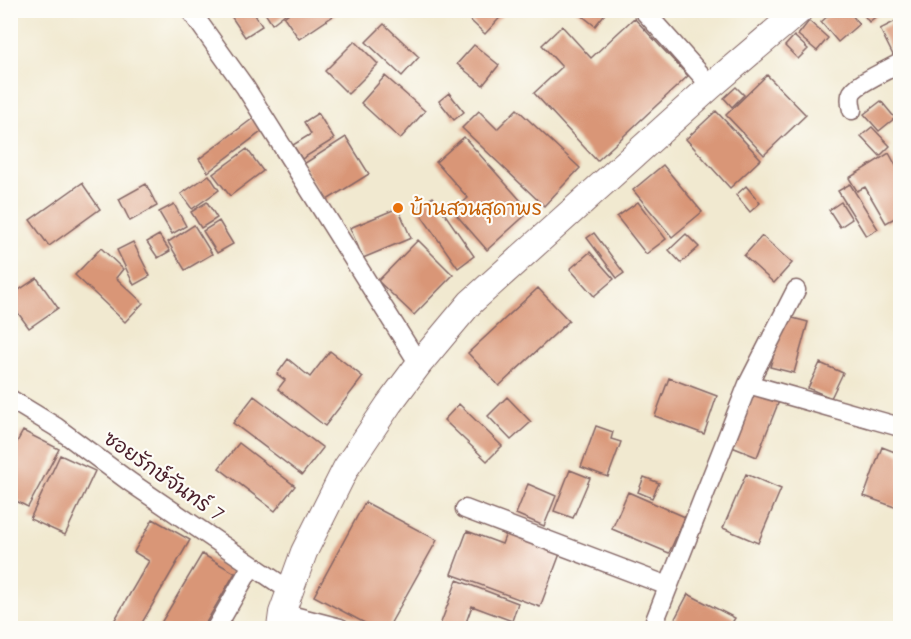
<svg xmlns="http://www.w3.org/2000/svg" width="911" height="639" font-family="'Comic Neue','Playpen Sans Thai',sans-serif">
<style>
.building{fill:#d99677}
.lines{fill:none;stroke-linecap:round;stroke-linejoin:round}
.minor-casing{stroke:#846665;stroke-width:21}
.secondary-casing{stroke:#846665;stroke-width:28}
.minor{stroke:#fff;stroke-width:18}
.secondary{stroke:#fff;stroke-width:26}
.food-dot{fill:#e8710a;stroke:#fdfcf7;stroke-width:2}
.labels{text-anchor:middle;stroke-width:4.5;stroke-linejoin:round;paint-order:stroke}
.food-label{font-size:20px;fill:#c56008;stroke:#fdfcf7;text-anchor:start}
.street-label{font-size:20px;fill:#4a1f2b;stroke:#fdfcf7}
</style>
<rect width="100%" height="100%" fill="#fdfcf7"/>
<filter id="ink" filterUnits="userSpaceOnUse"><feTurbulence type="fractalNoise" baseFrequency=".0167" numOctaves="2"/><feDisplacementMap in="SourceGraphic" scale="12" xChannelSelector="R" yChannelSelector="G"/><feConvolveMatrix kernelMatrix="1 2 1 2 8 2 1 2 1" color-interpolation-filters="sRGB"/></filter>
<filter id="wash" filterUnits="userSpaceOnUse"><feTurbulence type="fractalNoise" baseFrequency=".008" numOctaves="4" result="noise"/><feDisplacementMap in="SourceGraphic" scale="24" xChannelSelector="R" yChannelSelector="G"/><feGaussianBlur stdDeviation="1.35" result="paint"/><feColorMatrix in="noise" values="0 0 0 0 0 0 0 0 0 0 0 0 0 0 0 0 0 1.4 0 .05"/><feComposite in="paint" operator="in"/></filter>
<g filter="url(#wash)">
<rect width="100%" height="100%" fill="#f1e9d0"/>
<g id="blocks">
<path class="building" d="M227 10H252L262 26 245 37Z
M263 10H290L272 24Z
M293 10H342L299 39 284 17Z
M446 10H460L453 17Z
M479 10H507L485 34 470 20Z
M575 10H608L595 26Z
M835 10H848L859 24 838 42 821 22Z
M860 10H884L869 22Z
M634 18 688 76 597 161 534 93 562 67 542 45 562 26 591 58Z
M900 19V54L894 57 880 29Z
M809 21 828 38 817 51 798 35Z
M384 24 419 57 402 76 366 42Z
M794 36 808 49 798 59 785 46Z
M355 41 378 64 348 94 325 71Z
M474 45 499 65 483 85 457 64Z
M767 75 806 115 764 155 726 115Z
M385 76 425 111 400 139 361 103Z
M736 87 744 95 732 107 724 98Z
M449 93 464 112 454 120 439 101Z
M881 101 895 118 879 131 864 114Z
M517 109 580 168 544 206 462 128 479 111 497 129Z
M716 111 761 159 730 188 686 139Z
M318 113 334 139 302 159 293 145 311 134 304 122Z
M256 116 265 129 208 172 199 159Z
M872 127 890 146 880 156 861 136Z
M346 137 369 174 324 202 302 165Z
M464 137 530 211 487 250 453 211 468 198 436 162Z
M247 149 263 171 230 196 213 174Z
M889 153 900 173V215L886 223 865 187 857 191 849 178Z
M663 165 702 212 672 237 633 190Z
M209 175 219 190 192 209 181 194Z
M82 183 100 209 49 246 30 220Z
M146 184 157 206 130 221 119 199Z
M850 184 878 229 866 236 838 191Z
M746 186 760 203 750 212 736 195Z
M433 197 474 256 458 268 416 208Z
M207 202 217 218 201 228 191 212Z
M638 202 666 239 646 254 617 217Z
M841 202 852 219 840 227 829 210Z
M174 204 186 226 172 234 159 212Z
M398 208 411 238 363 258 350 228Z
M219 221 233 244 217 253 203 231Z
M194 225 212 254 185 270 168 242Z
M594 233 624 273 617 278 587 238Z
M686 234 699 247 681 263 669 250Z
M159 235 170 251 158 258 147 242Z
M762 236 792 263 774 283 744 256Z
M418 240 453 275 414 315 378 281Z
M133 242 150 276 134 285 117 250Z
M101 248 123 269 116 278 143 303 125 322 75 275Z
M590 252 614 279 594 296 570 269Z
M37 278 58 308 29 328 10 302V296Z
M538 288 569 321 499 386 468 353Z
M785 316 808 322 794 373 770 367Z
M330 351 363 377 325 426 278 389 285 380 277 374 288 359 310 377Z
M820 363 843 373 831 398 808 388Z
M669 378 717 396 704 434 655 416Z
M754 391 779 401 757 457 732 447Z
M254 396 323 448 302 475 233 423Z
M507 397 531 422 511 440 488 416Z
M459 404 502 446 487 461 444 420Z
M596 426 613 432 611 439 621 442 608 477 581 467Z
M23 431 59 449 28 507 10 498V455Z
M239 443 295 486 275 511 219 468Z
M882 447 900 454V509L864 496Z
M60 455 95 471 65 535 30 519Z
M570 470 590 478 573 518 554 511Z
M746 474 781 489 758 543 723 528Z
M644 477 659 483 652 498 638 492Z
M528 484 556 496 544 526 516 514Z
M628 492 685 517 669 553 612 529Z
M365 502 437 540 388 628H374L314 596Z
M153 519 190 540 139 628H110L149 561 134 552Z
M467 531 502 544 507 531 561 551 540 607 451 574Z
M202 554 235 573 203 628H158Z
M457 580 518 603 512 621 472 606 464 628H439Z
M688 594 735 618 729 628H670Z"/>
</g>
</g>
<g filter="url(#ink)">
<use href="#blocks" fill-opacity="0" stroke="#846665" stroke-width="1.5"/>
<g class="lines">
<defs>
<path id="minor" d="M190 10 245 87 419 364
M643 10 711 86
M852 110C851 106 850 100 851 95 854 84 890 69 900 63
M748 384 900 427
M10 399 56 427 130 482 290 591
M465 509 668 586
M282 613 340 628
M216 628 252 565
M652 628 748 384 796 290"/>
<path id="secondary" d="M280 628 282 613 304 552 346 468 389 404 419 364 470 303 711 86 800 10"/>
</defs>
<use href="#minor" class="minor-casing"/>
<use href="#secondary" class="secondary-casing"/>
<use href="#minor" class="minor"/>
<use href="#secondary" class="secondary"/>
</g>
</g>
<circle class="food-dot" cx="398" cy="208" r="6"/>
<g class="labels">
<g class="food-label">
<text x="410" y="215">บ้านสวนสุดาพร</text>
</g>
<g class="street-label">
<text transform="translate(164 476) rotate(35)" y="7">ซอยรักษ์จันทร์ 7</text>
</g>
</g>
<rect width="911" height="639" fill="none" stroke="#fdfcf7" stroke-width="36"/>
</svg>
